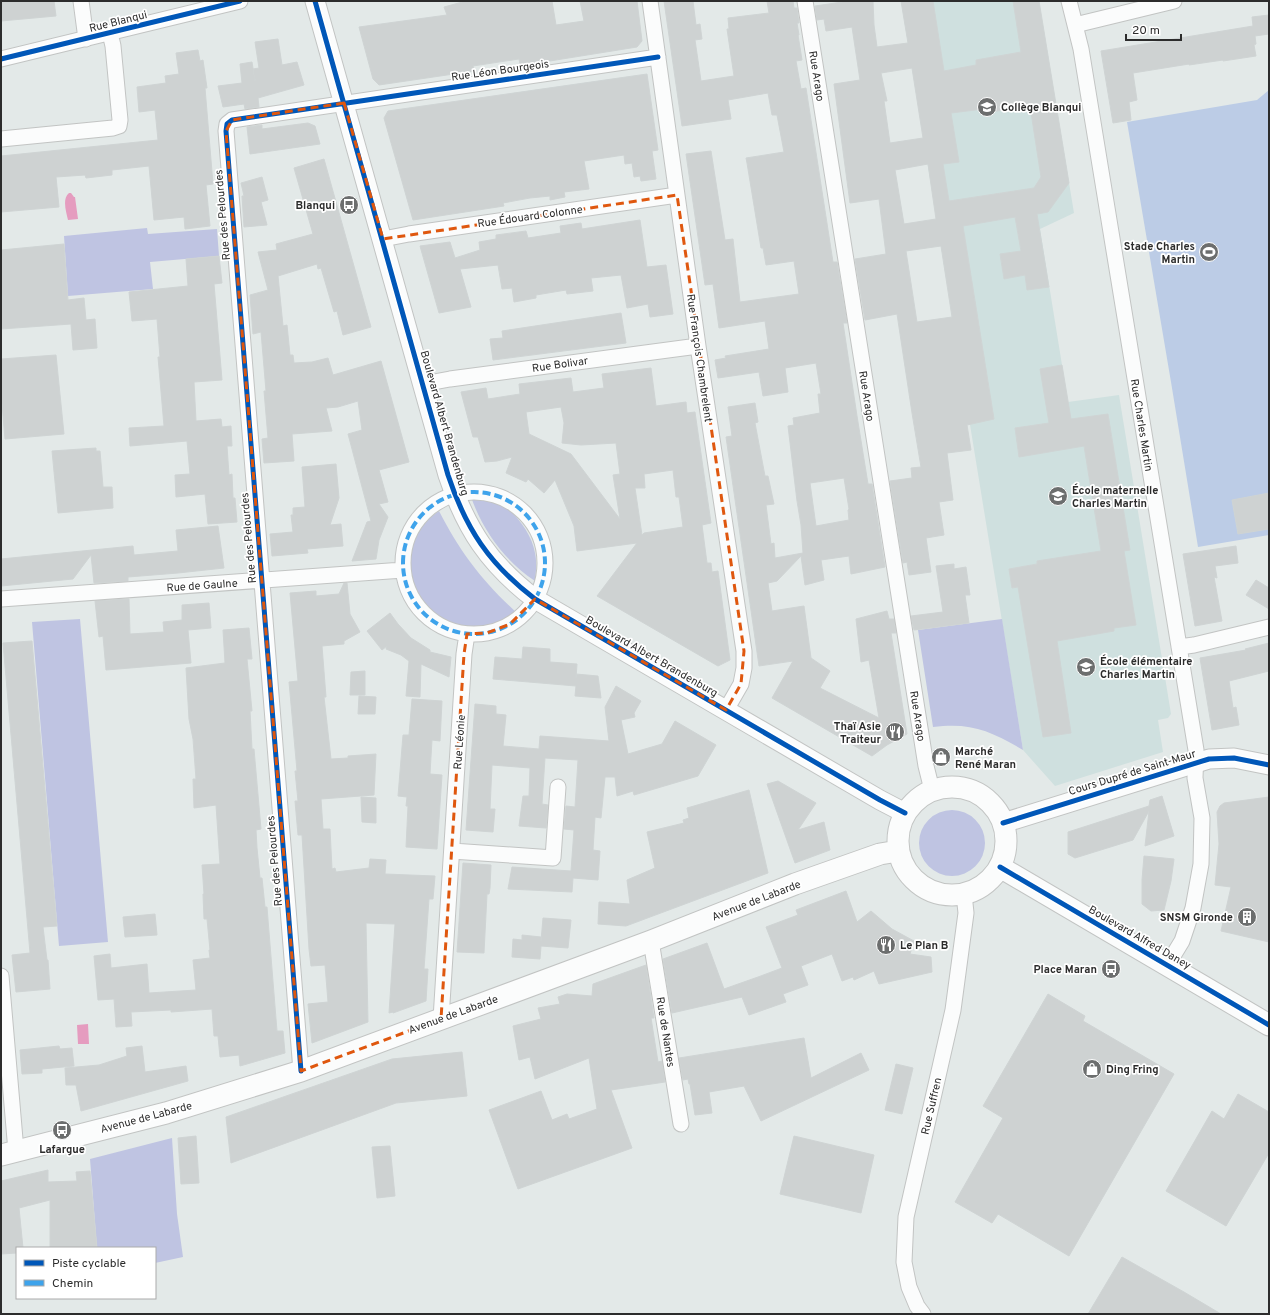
<svg xmlns="http://www.w3.org/2000/svg" width="1270" height="1315" font-family="Overpass,sans-serif">
<style>
.education{fill:#cfe0df}
.green{fill:#bfc4e2}
.pitch{fill:#bccce6}
.water{fill:#e59cbf}
.building{fill:#ced2d2;stroke:#cfd4d4;fill-rule:evenodd}
.lines{fill:none;stroke-linecap:round;stroke-linejoin:round}
.minor-casing{stroke:#c2c4c3;stroke-width:17}
.tertiary-casing{stroke:#c2c4c3;stroke-width:21}
.secondary-casing{stroke:#c2c4c3;stroke-width:23}
.minor{stroke:#fbfcfc;stroke-width:15}
.tertiary{stroke:#fbfcfc;stroke-width:19}
.secondary{stroke:#fbfcfc;stroke-width:21}
.quiet{stroke:#3ea3eb;stroke-width:4;stroke-dasharray:8 4;stroke-linecap:butt}
.cycleway-casing{stroke:#fff;stroke-width:8}
.cycleway{stroke:#0057b8;stroke-width:5}
.marked{fill:none;stroke:#df570e;stroke-width:3;stroke-dasharray:8 5;stroke-linejoin:round}
.labels{text-anchor:middle;stroke-width:3.5;stroke-linejoin:round;paint-order:stroke}
.street-label{font-size:11px;fill:#2c2c2c;stroke:#fff}
.poi-label{font-size:11px;font-weight:bold;fill:#2c2c2c;stroke:#fff;text-anchor:start}
</style>
<rect width="100%" height="100%" fill="#e3e9e8"/>
<path class="education" d="M901 1H1039L1074 213 1040 229 1068 402 1119 395 1171 714 1168 718 1158 720 1163 752 1055 786 1023 750Z"/>
<path class="green" d="M147 228 148 234 217 229 219 256 150 262 153 289 68 296 64 236Z
M480 493C504 498 531 528 535 553 537 562 536 572 535 581 505 561 483 531 471 497L473 494Z
M439 511C460 552 483 582 517 613 507 618 496 627 484 628 455 633 432 616 416 592 413 587 408 579 407 573 403 550 421 523 439 511Z
M80 619 108 942 59 946 32 622Z
M1002 619 1023 750C991 731 971 722 933 727L918 630Z
M919 843a33 33 0 1 1 66 0a33 33 0 1 1-66 0Z
M172 1138 177 1214 183 1257 155 1263V1248H97L90 1159Z"/>
<path class="pitch" d="M1269 90V535L1198 547 1171 382 1127 122 1257 100Z"/>
<path class="water" d="M69 193H71L74 197H75L78 219 68 220C66 211 62 199 69 193Z
M88 1024 89 1044H78L77 1025Z"/>
<path class="building" d="M1 1H54L56 16 1 21Z
M466 1H552L556 25 584 21 580 1H637L642 41 637 47 531 64H520L519 59 473 66 474 71 379 85 373 79 359 27 447 15 444 7Z
M664 1H693L696 25 700 24 702 39 695 40 701 81 734 76 727 29H729L728 18 769 13 767 1H793L794 8H797L799 23H797L799 35H798L802 60 796 61 801 89 806 88 833 262H837L847 323H843L857 416 868 484H872L885 567 851 574 849 556 821 560 824 580 805 585 801 556 777 581 768 583 772 611 804 606 811 658 830 671 820 688 879 718 869 660 861 662 856 619 887 611 889 619H894L896 633H891L907 734 887 745 872 756 772 698 793 661 759 666 726 437 732 436 728 407 755 403 758 422 755 423 765 476H768L774 504 766 505 771 544 774 543 775 558 803 553 801 525 797 501 788 426 794 425 793 418 820 413 818 394H821L816 363 785 368 788 392 763 396 759 372 718 378 715 360 726 358 725 356 769 349 765 321 719 328 713 284 705 285 686 154 711 151 725 240 733 239 740 302 799 294 794 261 766 265 763 248H761L747 163 746 158 784 152 777 115H772L768 93 728 100 731 119 682 126ZM844 478 849 509 848 510 849 520 816 526 810 483Z
M849 1H873L874 25 877 47 908 43 901 1H933L944 71 976 65V60L1021 52 1013 1H1039L1069 183 1048 212 1037 214 1049 287 1027 290 1025 275 1004 279 1000 254 1021 251 1015 217 963 226 994 419 967 425 971 450 947 453 953 500 939 502 944 535 926 538 931 572 909 575 907 562 903 563 890 481 912 478 911 468 921 467 912 413 897 314 865 320 855 259 886 254 879 199 850 203 834 84 860 80 852 27 826 31 824 19 817 20 815 6ZM912 68 923 138 890 143 884 101H887L881 73ZM1030 106 1041 177 1034 188 949 201 943 164 959 162 951 113 983 109 984 113ZM928 164 936 219 904 224 895 170ZM941 246 952 317 917 322 906 251Z
M1269 15V34L1255 36 1256 44 1254 45 1256 56 1223 61V60L1189 65V64L1133 73 1137 100 1129 102 1131 120 1113 123 1101 51 1253 26 1252 17Z
M278 39 282 65 297 62 304 85 258 98 259 107 245 109 244 104 223 107 218 86 242 83 240 64 252 62 255 81 253 69 259 68 255 42Z
M198 50 200 61 203 60 207 88H205L213 184 206 185 210 226 185 229 184 217 154 220 149 166 112 170V175L86 178 85 175 56 177 59 207 1 212V156L158 140 155 110 139 112 137 87 166 83 165 76 179 74 176 53Z
M647 74 658 150 652 151 656 179 641 181 640 176 634 177 632 163 625 164 624 155 584 161 589 189 564 192 565 197 550 200V196L530 198 503 203 504 206 413 220 384 118 388 111Z
M308 123 315 126 320 144 250 154 247 127 262 125V129Z
M324 159 371 327 343 335 337 311 334 312 321 268 318 269 317 264 278 276 283 326 287 325 290 355H293L294 363 312 362 328 358 333 375 381 361 409 462 379 470 388 502 379 504 388 517 379 540 376 559 352 561 367 522 371 521 348 434 362 430 358 401 338 407 326 408 332 431 292 434 294 461 264 463 262 439 268 438 264 391H266L261 332 253 334 250 295 268 290 258 252 277 250 276 244 313 234 294 168Z
M262 177 268 200 261 202 267 225 244 227 242 196H244L241 183Z
M640 220 647 267 666 265 673 314 650 317 648 304 627 308 621 275 591 278 593 291 567 294 566 290 536 295V298L514 302 512 288 502 289 498 265 460 269 471 307 439 313 420 246 450 242 455 258 480 250 479 242 496 239V235L526 231 528 238 561 233 560 226 581 223 582 229Z
M64 244 68 300 84 298 86 320 95 319 97 348 73 350 71 324 1 329V250Z
M219 256 222 283 214 284 222 380 194 382 196 421 221 419 222 427 231 426 232 446H227L229 475 232 474 233 498H235L237 522 208 524 205 494 176 497 175 475 190 474 187 441 130 446 129 428 164 426 158 357H160L157 319 132 321 129 292 188 286 186 259Z
M621 313 626 343 493 360 490 339 503 338 502 331Z
M56 355 64 434 5 439 1 392V359Z
M1062 365 1071 419 1108 414 1130 550 1124 551 1136 625 1114 628V631L1057 641 1071 733 1043 737 1018 587 1012 588 1009 569 1037 564V561L1101 551 1084 446 1019 457 1015 428 1049 423 1040 369Z
M651 368 656 406 686 402 687 413 695 412 711 523 702 525 707 563H711L712 572 718 571 730 660 718 666 597 596 637 543 577 551 574 526 555 480 544 493 528 479 526 482 506 473 512 457 497 461 485 462 478 437H473L461 392 486 388 488 399 520 394 519 384 571 378 573 392 604 388 602 374ZM561 407 564 423 562 443 581 445 616 443 620 474 613 475 620 519 571 454 529 434 526 412ZM673 470 676 497H679L683 527 644 533 642 535 635 488H645L644 474Z
M96 448V451H100L103 487H112L113 508 58 513 52 451Z
M336 464 339 498 330 525 341 524 343 546 307 549 308 553 272 556 270 534 293 532 291 515H293V508L305 507 302 467Z
M1269 493V529L1238 534 1232 500Z
M218 526 224 568 178 573 128 577V581L94 583 91 555 73 579 1 586V559L133 546 134 555 178 551 176 530Z
M1236 546 1238 563 1215 566 1217 578 1214 577 1222 621 1195 626 1183 554Z
M954 564V569L966 567 970 595H965L969 623 914 630 911 616 943 612 936 566Z
M1256 580 1269 588V609L1246 595Z
M344 583H347L350 614 360 632 344 641V644L322 646 326 697H324L331 759 348 758V756L376 754 374 795 321 799 323 829H330L332 869 335 868 336 872 369 868 370 859 386 860 385 874 435 876 433 899H429L424 969H428L426 1001 393 1013V1012L389 1013 395 924 366 923 368 1022 312 1043 308 1004 328 1002 325 965 311 966 309 949 302 835H298L295 801H298L295 771H297L289 682 298 681 290 593 316 591V596L339 594Z
M129 599 130 634 164 632 163 622 182 620V605L209 603 211 628 188 630 191 663 106 670 103 636 99 637 95 601Z
M390 613 398 624 411 638 430 650V652L451 657 449 677 421 664 420 697 406 696 409 661 401 655 386 649 387 646 382 650 367 631Z
M249 628 252 659H247L252 711H250L252 749H254L261 829 256 830 257 848 260 878H262L265 907H267L277 1031H283L285 1053 240 1066 239 1055 220 1057 218 1036H214L212 1009 171 1012V1010L131 1012 132 1026 116 1027 114 999 98 1000 94 956 110 954 111 968 147 964 149 993 196 990 193 960 210 958 209 950H210L207 919H204L203 894H204L202 865 220 864 216 805 194 808 193 779H196L193 739 189 719 186 668 225 663 223 630Z
M32 641 57 926 43 927 47 960H48L50 989 16 992 12 955 30 953 3 643Z
M1269 643V671L1229 681 1233 708 1236 707 1239 725 1212 730 1200 658 1246 650 1245 649Z
M523 647 550 649V662L577 664 576 678V674L598 676 601 698 575 696 576 686 493 679 495 657 522 659Z
M365 671V695H350L351 672Z
M616 686 641 701 634 713 635 717 621 720 628 754 662 744 675 721 716 745 698 776 634 795 633 791 617 796 615 777H605L601 818 595 817 593 850 600 851 598 880 573 878 572 892 508 889 512 867 571 871 574 830 564 829 566 806 575 807 578 760 545 758 542 804 548 805 546 828 519 826 523 796H529L530 768 492 765 490 809H495L493 832 466 830 475 704 496 706V714L506 715 503 746 539 749 540 736 609 741 605 707Z
M359 696 376 697 375 714H358Z
M412 699 442 701 440 741 432 740 430 774 442 775 437 849 406 847 408 806H406L407 797 398 796 403 735H409Z
M778 781 816 803 798 830 824 822 830 850 795 863 767 784Z
M749 790 768 873 626 926 598 924 599 902 630 904 627 880 655 868 647 832 684 823 683 820 689 818 687 808Z
M1162 796 1174 836 1145 846 1149 811 1133 840 1075 858 1068 854V832L1149 806 1150 800Z
M361 797 376 798V823L362 822Z
M1269 797V942L1221 931 1231 887 1215 885 1219 844 1217 812 1220 806 1224 803Z
M1144 856 1174 859 1171 881 1164 910 1151 911 1142 904V880Z
M463 863 491 865 490 888 489 894H487L484 953 457 952Z
M846 891 857 922 871 911 892 929 914 941 910 954 931 957 932 972 879 984 874 971 854 980 853 977 842 981 832 954 801 966 808 985 783 994 786 1002 749 1015 742 997 672 1013 663 959 707 943 724 989 758 977 782 968 766 927 798 915 796 910Z
M155 914 157 935 125 937 123 917Z
M543 918 571 920 568 948 541 946 540 959 512 957 513 939 522 940V935L541 937V941Z
M646 965 654 1018H651L658 1062 662 1061 665 1082 611 1090 632 1148 518 1189 489 1110 541 1091 552 1120 567 1114 569 1119 597 1109 589 1058 535 1079 530 1057 519 1060 513 1026 541 1019 538 1008 560 1004 558 997 567 994 592 996 593 984Z
M1048 994 1085 1016 1083 1021 1174 1074 1069 1256 998 1214 992 1223 955 1202 1003 1118 983 1106Z
M804 1038 811 1078 861 1053 869 1070 761 1121 744 1086 709 1092 712 1113 695 1115 690 1084H689L688 1079 683 1080 679 1058Z
M59 1046 60 1049 72 1048 74 1066 42 1069V1073L22 1074 20 1050Z
M142 1046 145 1072 186 1066 188 1081 81 1111 76 1085H66L65 1068 99 1065 127 1056 126 1048Z
M462 1052 467 1096 396 1103 231 1163 226 1117 392 1059Z
M896 1064 913 1068 902 1114 885 1110Z
M1238 1094 1269 1112V1153L1226 1226 1166 1191 1212 1111 1224 1119Z
M196 1136 199 1183 181 1184 178 1138Z
M794 1136 874 1155 861 1213 780 1194Z
M390 1146 395 1196 377 1198 372 1147Z
M48 1170V1182L77 1181 76 1172 90 1171 97 1248H50V1200L19 1208 23 1248H17V1253L1 1254V1181Z
M1122 1257 1184 1292 1221 1314H1088Z"/>
<g class="lines">
<defs>
<path id="minor" d="M81 1 86 39
M650 1 698 346 744 651V668L741 684 726 710
M805 1 926 766 932 790
M1069 1 1081 49 1109 220 1196 750 1195 778 1202 818 1201 864 1193 908 1182 941 1168 964
M1075 25 1174 1
M1 59 240 1
M1 139 113 128 119 126 120 120 113 46 110 33
M383 239 409 234 677 195
M423 384 450 379 698 346
M403 563a71 71 0 1 1 142 0a71 71 0 1 1-142 0Z
M1 599 403 570
M1179 647 1194 645 1269 627
M452 851 553 858 558 787
M651 941 681 1124
M1 976 16 1151
M441 1019 464 654 467 634
M301 1071 226 131 227 124 232 120 658 57
M923 1314 917 1306 909 1287 904 1262 906 1217 953 1010 966 913 964 894"/>
<path id="tertiary" d="M315 1 448 475C466 529 489 564 535 599L880 800 905 813
M1003 823 1209 759 1234 758 1269 765"/>
<path id="secondary" d="M898 841a54 54 0 1 1 108 0a54 54 0 1 1-108 0Z
M1000 867 1269 1025
M1 1155 166 1113 301 1071 651 941 795 884 880 854 898 851"/>
</defs>
<use href="#minor" class="minor-casing"/>
<use href="#tertiary" class="tertiary-casing"/>
<use href="#secondary" class="secondary-casing"/>
<use href="#minor" class="minor"/>
<use href="#tertiary" class="tertiary"/>
<use href="#secondary" class="secondary"/>
<path class="quiet" d="M403 563a71 71 0 1 1 142 0a71 71 0 1 1-142 0Z"/>
<defs>
<path id="cycleway" d="M315 1 448 475C466 529 489 564 535 599L880 800 905 813
M1 59 240 1
M1003 823 1209 759 1234 758 1269 765
M1000 867 1269 1025
M301 1071 226 131 227 124 232 120 658 57"/>
</defs>
<use href="#cycleway" class="cycleway-casing"/>
<use href="#cycleway" class="cycleway"/>
</g>
<path class="marked" d="M344 103 383 239 677 195 744 651 741 684 726 710 535 599 510 624 487 633 467 634 464 654 441 1019 301 1071 226 131 232 120Z"/>
<defs>
<symbol id="school-disc" viewBox="-11 -11 22 22"><circle r="9.5" fill="#6c6e6e" stroke="#fff"/><path d="M0-5L7-2L0 1L-7-2ZM-4 1L0 2.5L4 1V4Q0 6-4 4Z" fill="#fff"/></symbol>
<symbol id="bus-disc" viewBox="-11 -11 22 22"><circle r="9.5" fill="#6c6e6e" stroke="#fff"/><path d="M-5-6H5V4H4V6H2V4H-2V6H-4V4H-5ZM-3.5-4V0h7V-4ZM-3.5 1.2v1.5H-2V1.2ZM2 1.2v1.5H3.5V1.2Z" fill="#fff"/></symbol>
<symbol id="stadium-disc" viewBox="-11 -11 22 22"><circle r="9.5" fill="#6c6e6e" stroke="#fff"/><path d="M0-5a6.5 5 0 1 0 0 10a6.5 5 0 1 0 0-10ZM-3.5-1.8h7v3.6h-7Z" fill="#fff"/></symbol>
<symbol id="restaurant-disc" viewBox="-11 -11 22 22"><circle r="9.5" fill="#6c6e6e" stroke="#fff"/><path d="M-5-6h1v4h1v-4h1v4h1v-4h1v5L-1.5 .5V6h-2V.5L-5-1ZM5-6V6H3V1.5H1.5Q1.5-4 5-6Z" fill="#fff"/></symbol>
<symbol id="shop-disc" viewBox="-11 -11 22 22"><circle r="9.5" fill="#6c6e6e" stroke="#fff"/><path d="M-5-2.5h2.3a2.7 3.5 0 0 1 5.4 0H5L5.5 6h-11ZM-1.5-2.5h3a1.5 2.3 0 0 0-3 0Z" fill="#fff"/></symbol>
<symbol id="building-disc" viewBox="-11 -11 22 22"><circle r="9.5" fill="#6c6e6e" stroke="#fff"/><path d="M-4-6H4V6H1V3H-1V6H-4ZM-2.5-4.3h1.7v1.8h-1.7ZM.8-4.3h1.7v1.8H.8ZM-2.5-1h1.7V.8h-1.7ZM.8-1h1.7V.8H.8Z" fill="#fff"/></symbol>
</defs>
<g fill-rule="evenodd">
<use href="#school-disc" x="976" y="96" width="22" height="22"/>
<use href="#bus-disc" x="338" y="194" width="22" height="22"/>
<use href="#stadium-disc" x="1198" y="241" width="22" height="22"/>
<use href="#school-disc" x="1047" y="485" width="22" height="22"/>
<use href="#school-disc" x="1075" y="656" width="22" height="22"/>
<use href="#restaurant-disc" x="884" y="721" width="22" height="22"/>
<use href="#shop-disc" x="930" y="746" width="22" height="22"/>
<use href="#building-disc" x="1236" y="906" width="22" height="22"/>
<use href="#restaurant-disc" x="875" y="934" width="22" height="22"/>
<use href="#bus-disc" x="1100" y="958" width="22" height="22"/>
<use href="#shop-disc" x="1081" y="1058" width="22" height="22"/>
<use href="#bus-disc" x="51" y="1119" width="22" height="22"/>
</g>
<g class="labels">
<g class="street-label">
<text transform="translate(118 21) rotate(-14)" y="4">Rue Blanqui</text>
<text transform="translate(500 70) rotate(-8)" y="4">Rue Léon Bourgeois</text>
<text transform="translate(817 76) rotate(81)" y="4">Rue Arago</text>
<text transform="translate(222 215) rotate(-95)" y="4">Rue des Pelourdes</text>
<text transform="translate(530 216) rotate(-8)" y="4">Rue Édouard Colonne</text>
<text transform="translate(700 358) rotate(82)" y="4">Rue François Chambrelent</text>
<text transform="translate(560 364) rotate(-8)" y="4">Rue Bolivar</text>
<text transform="translate(867 396) rotate(81)" y="4">Rue Arago</text>
<text transform="translate(445 423) rotate(74)" y="4">Boulevard Albert Brandenburg</text>
<text transform="translate(1142 425) rotate(81)" y="4">Rue Charles Martin</text>
<text transform="translate(248 538) rotate(-95)" y="4">Rue des Pelourdes</text>
<text transform="translate(202 585) rotate(-4)" y="4">Rue de Gaulne</text>
<text transform="translate(652 656) rotate(30)" y="4">Boulevard Albert Brandenburg</text>
<text transform="translate(918 716) rotate(81)" y="4">Rue Arago</text>
<text transform="translate(459 742) rotate(-86)" y="4">Rue Léonie</text>
<text transform="translate(1132 772) rotate(-17)" y="4">Cours Dupré de Saint-Maur</text>
<text transform="translate(274 861) rotate(-95)" y="4">Rue des Pelourdes</text>
<text transform="translate(756 900) rotate(-21)" y="4">Avenue de Labarde</text>
<text transform="translate(1140 937) rotate(30)" y="4">Boulevard Alfred Daney</text>
<text transform="translate(453 1014) rotate(-20)" y="4">Avenue de Labarde</text>
<text transform="translate(666 1032) rotate(81)" y="4">Rue de Nantes</text>
<text transform="translate(931 1106) rotate(-77)" y="4">Rue Suffren</text>
<text transform="translate(146 1117) rotate(-15)" y="4">Avenue de Labarde</text>
</g>
<g class="poi-label">
<text x="1001" y="111">Collège Blanqui</text>
<text x="335" y="209" text-anchor="end">Blanqui</text>
<text x="1195" y="250" text-anchor="end">Stade Charles<tspan x="1195" dy="13">Martin</tspan></text>
<text x="1072" y="494">École maternelle<tspan x="1072" dy="13">Charles Martin</tspan></text>
<text x="1100" y="665">École élémentaire<tspan x="1100" dy="13">Charles Martin</tspan></text>
<text x="881" y="730" text-anchor="end">Thaï Asie<tspan x="881" dy="13">Traiteur</tspan></text>
<text x="955" y="755">Marché<tspan x="955" dy="13">René Maran</tspan></text>
<text x="1233" y="921" text-anchor="end">SNSM Gironde</text>
<text x="900" y="949">Le Plan B</text>
<text x="1097" y="973" text-anchor="end">Place Maran</text>
<text x="1106" y="1073">Ding Fring</text>
<text x="62" y="1153" text-anchor="middle">Lafargue</text>
</g>
</g>
<rect width="1270" height="1315" fill="none" stroke="#2c2c2c" stroke-width="4"/>
<rect x="16" y="1247" width="140" height="52" fill="#ffffff" stroke="#ababab"/>
<rect x="24" y="1260" width="20" height="6" fill="#0057b8" stroke="#ababab"/>
<text x="52" y="1267" font-size="12" fill="#2c2c2c">Piste cyclable</text>
<rect x="24" y="1280" width="20" height="6" fill="#3ea3eb" stroke="#ababab"/>
<text x="52" y="1287" font-size="12" fill="#2c2c2c">Chemin</text>
<path d="M1126 34v6h55v-6" fill="none" stroke="#2c2c2c" stroke-width="2"/>
<text x="1132" y="34" font-size="12" fill="#2c2c2c" stroke="#ffffff" stroke-width="3" paint-order="stroke">20 m</text>
</svg>
